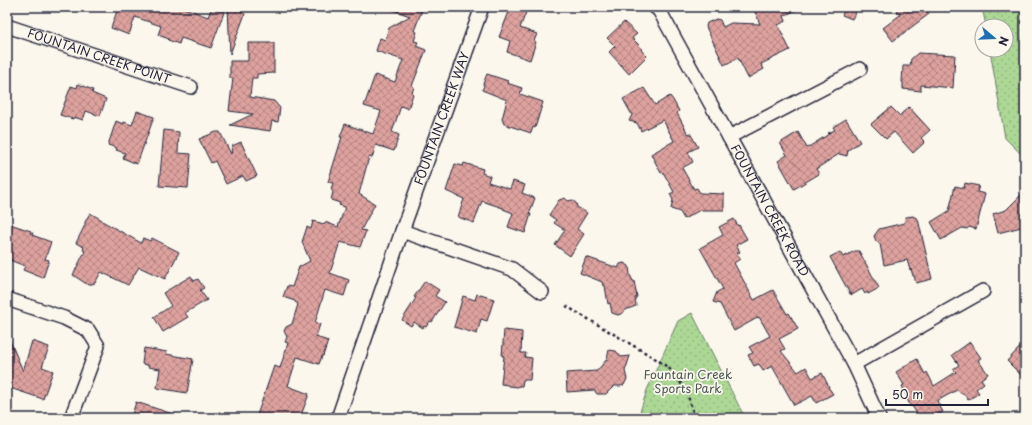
<svg xmlns="http://www.w3.org/2000/svg" width="1032" height="425" font-family="'Playpen Sans',sans-serif">
<style>
.grass{fill:url(#grass-dots);stroke:#677c68}
.building{fill:url(#building-cross-hatch);stroke:#22223b}
.lines{fill:none;stroke-linecap:round;stroke-linejoin:round}
.street-casing{stroke:#22223b;stroke-width:16}
.path{stroke:#22223b;stroke-width:2.5;stroke-dasharray:3 3;stroke-linecap:butt}
.street{stroke:#fbf7ec;stroke-width:13}
.labels{text-anchor:middle;stroke-width:3.5;stroke-linejoin:round;paint-order:stroke}
.street-label{font-size:12px;fill:#22223b;stroke:#fbf7ec}
.park-label{font-size:12px;fill:#4b5856;stroke:#fbf7ec}
</style>
<defs>
<pattern id="grass-dots" width="8" height="8" patternUnits="userSpaceOnUse"><rect width="8" height="8" fill="#acd795"/><path d="M2 2h.1M6 6h.1" fill="none" stroke="#94b881" stroke-width="1.8" stroke-linecap="round"/></pattern>
<pattern id="building-cross-hatch" width="8" height="8" patternUnits="userSpaceOnUse"><rect width="8" height="8" fill="#dda29e"/><path d="M0 0l8 8M0 8l8-8" fill="none" stroke="#b38482"/></pattern>
</defs>
<rect width="100%" height="100%" fill="#fbf7ec"/>
<filter id="ink" filterUnits="userSpaceOnUse"><feTurbulence type="fractalNoise" baseFrequency=".025" numOctaves="2"/><feDisplacementMap in="SourceGraphic" scale="8" xChannelSelector="R" yChannelSelector="G"/><feConvolveMatrix kernelMatrix="1 2 1 2 8 2 1 2 1" color-interpolation-filters="sRGB"/></filter>
<g filter="url(#ink)">
<path class="grass" d="M982 7H1025V158L1005 138 990 50H1006V26H986Z
M692 313 745 418H638L647 390 678 321Z"/>
<path class="building" d="M112 7H182L208 17 212 7H226L211 48 181 38 179 44 168 40 169 39 158 35 161 26 135 17 129 35 111 28 117 11 112 9Z
M228 7H243L241 12 245 14 230 54Z
M390 7H423L414 31 417 32 414 41 418 42 416 46 426 50 412 86 414 87 412 93 413 94 408 109 401 106 392 132 399 135 394 151 376 145 372 158 369 157 359 194 375 204 361 230 366 231 360 247 340 242 330 273 349 280 344 296 325 290 315 323 320 324 316 337 328 341 323 356H322L319 364 297 357 288 386 309 394 300 418H256L274 366 280 368 288 343 285 342 287 337 284 331 286 327 292 324 298 304 295 302V301L283 297 287 286 292 287 299 267 310 261 302 242 307 227 311 229 313 221 324 224 325 222 338 227 345 207 339 205 340 203 331 200 333 192 331 189 333 183 328 182 342 137H340L345 124 373 134 381 111 364 106 375 75 395 82 403 60 376 51 380 38 385 40 389 28 410 16 390 9Z
M511 7H528L520 28 537 34 534 41 536 42 530 60 507 52 510 41 499 37Z
M753 7H802L784 16 786 21 778 25 790 50 761 64 764 69 748 78 738 58 724 65 706 27 707 23 716 19 720 20 723 27 731 23 760 24Z
M846 7H858L852 19 842 15Z
M894 7H924L929 14 893 41 883 28 900 15Z
M624 22 637 34 632 38 642 48 641 50 647 56 629 74 609 52 615 46 607 38Z
M248 43H274V73L257 74V78H252L250 97 274 101 280 108 278 122 272 121 270 131 230 125 253 114 229 111 233 78H230V61H248Z
M918 53 955 55 953 88 921 85V91L903 89V82H902L903 66H910L911 59Z
M487 74 508 81 507 83 522 88 520 94 543 102 535 128 533 127 531 133 504 124 502 119 507 100 482 90 484 86 483 84Z
M78 84 93 90 92 93 106 99 100 116 86 111 83 120 74 117 73 119 60 115 71 86 77 88Z
M644 88 655 105 670 96 673 100 679 111 677 113 688 134 690 133 698 147 688 152 693 162 682 168 694 189 697 188 700 193 724 194V210H700L684 219 680 212 671 209 673 200 670 194 674 192 663 172 661 173 651 154 674 141 663 120 641 131 637 123 629 121 632 115 623 99Z
M891 107 901 117V114L909 107 930 130 921 138 925 142 913 153 894 132 886 139 871 124Z
M137 111 154 117 137 164 123 158 125 153 116 150 117 148 108 145 116 121 123 124 124 122 132 125Z
M846 119 860 142 848 150 847 156 839 154 816 169 819 174 794 189 778 161 787 155 780 143 798 132 807 148 829 134 828 133 835 130 833 127Z
M164 130 179 132 178 153 191 154 188 188 159 186Z
M216 132H220L231 154 232 146 241 142 257 176 246 181 243 176 226 184 215 161 211 163 199 139Z
M464 163 483 169 482 173 490 176 488 182 510 189 513 181 525 185 522 193 535 198 529 214H531L525 233 508 227 513 213 503 209V208L482 201 474 223 458 217 464 199 446 191 455 164 463 166Z
M965 183 979 186 977 192 985 194 976 229 969 227 967 229 962 228 941 240 931 222 949 211 955 186 964 188Z
M1025 191V226L998 233 993 214 1006 210Z
M565 198 568 201 572 200 576 203 577 207 587 213 577 229 584 234 570 256 555 245 565 230 554 223 556 220 549 215 559 200Z
M90 213 102 220V221L141 243 143 238 150 241 152 238 179 252 165 279 139 267 128 285 101 272 95 283 88 285 73 275 85 251 83 250 84 247 76 243 85 225V222Z
M913 216 918 219 932 279 916 283 914 276H913L911 269 910 270 907 260 884 265 880 244 876 241 874 236 879 229 904 223 906 217Z
M734 219 738 226 739 225 747 239 736 245 740 252 737 253 740 259 734 263 754 300 773 290 787 314 789 313 798 329 779 339 785 349 781 351 798 372 806 367 812 378 822 373 829 387H828L833 394 816 403 812 396 794 405 772 366 763 371 759 364 754 366 748 355 753 353 749 347 770 336 759 317 734 331 720 304 713 302 717 292 723 289 700 248 723 235 719 227Z
M7 223 31 231 30 233H33L32 235 51 242 45 259 49 260 43 278 23 270 25 266 7 259Z
M855 251H859L879 288 868 294 867 292 865 294 862 289 852 295 851 294H850L830 257 840 252 843 257Z
M586 257 618 268 620 264 624 263 629 266 630 275 633 281H634L637 297 635 298 636 306 625 310 623 313 618 315 612 313 610 303 608 304 605 286H603L602 282 580 273Z
M191 276 194 281 198 279 204 288 200 290 207 300 185 313 188 317 163 332 154 317 171 306 163 293Z
M425 281 439 290 435 296 445 302 432 322 430 321 426 327 424 326 423 328 414 322 411 326 402 320 416 298 414 297Z
M477 294 494 299 487 321 481 319 477 334 454 327 463 296 475 300Z
M504 330 522 332 521 353H526L525 357 532 358 530 380H523L522 386H518V387L508 386V385L501 384 504 356H502Z
M7 334 23 371 32 341 49 347 42 367 53 371 43 399 7 387Z
M970 342 981 358 978 360 988 374 981 379 984 383 976 389 979 393 968 400 963 393H960L957 390 937 401 943 412 932 418H920L912 406 911 407 906 397 907 396 902 386 904 385 896 372 917 359 925 374 927 372 934 386 956 372 953 369 959 365 952 355Z
M1025 342V379L1007 361Z
M144 348 167 352 166 354 193 359 187 393 157 388 160 369 148 367V365L142 364Z
M609 350 616 351 621 357 630 356 625 371 627 379 624 385 620 386H614L606 394H597L594 390 567 392 566 373 597 371 607 359Z
M136 402 179 416V418H131Z"/>
<g class="lines">
<defs>
<g id="street">
<path id="s1" d="M655 7 659 10 854 364 879 418"/>
<path id="s2" d="M7 26 191 87"/>
<path d="M729 137 860 69"/>
<path d="M402 231 512 269 542 292"/>
<path d="M7 299 64 318 88 330 98 346 71 418"/>
<path d="M854 364 983 291"/>
<path id="s3" d="M338 418 402 231 482 7"/>
</g>
</defs>
<use href="#street" class="street-casing"/>
<path class="path" d="M566 306 656 359 669 368 686 390 695 418"/>
<use href="#street" class="street"/>
</g>
</g>
<g class="labels">
<g class="street-label">
<text dy="4" stroke="none"><textPath href="#s2" startOffset="97">FOUNTAIN CREEK POINT</textPath></text>
<text dy="4" stroke="none"><textPath href="#s3" startOffset="317">FOUNTAIN CREEK WAY</textPath></text>
<text dy="4" stroke="none"><textPath href="#s1" startOffset="234">FOUNTAIN CREEK ROAD</textPath></text>
</g>
<g class="park-label">
<text x="688" y="379">Fountain Creek<tspan x="688" dy="14">Sports Park</tspan></text>
</g>
</g>
<rect width="1032" height="425" fill="none" stroke="#fbf7ec" stroke-width="24"/>
<rect x="12" y="12" width="1008" height="401" fill="none" stroke="#22223b" stroke-width="1.5" filter="url(#ink)"/>
<g transform="translate(994 38) rotate(109)"><circle r="19" fill="#fbf7ec" stroke="#a4a2a5"/>
<path d="M0-3L7 15L0 10L-7 15Z" fill="#1f6fb2"/>
<text y="-6" font-size="11" font-weight="bold" text-anchor="middle" fill="#22223b">N</text>
</g>
<path d="M886 399v6h102v-6" fill="none" stroke="#22223b" stroke-width="2"/>
<text x="892" y="399" font-size="12" fill="#22223b" stroke="#fbf7ec" stroke-width="3" paint-order="stroke">50 m</text>
</svg>
